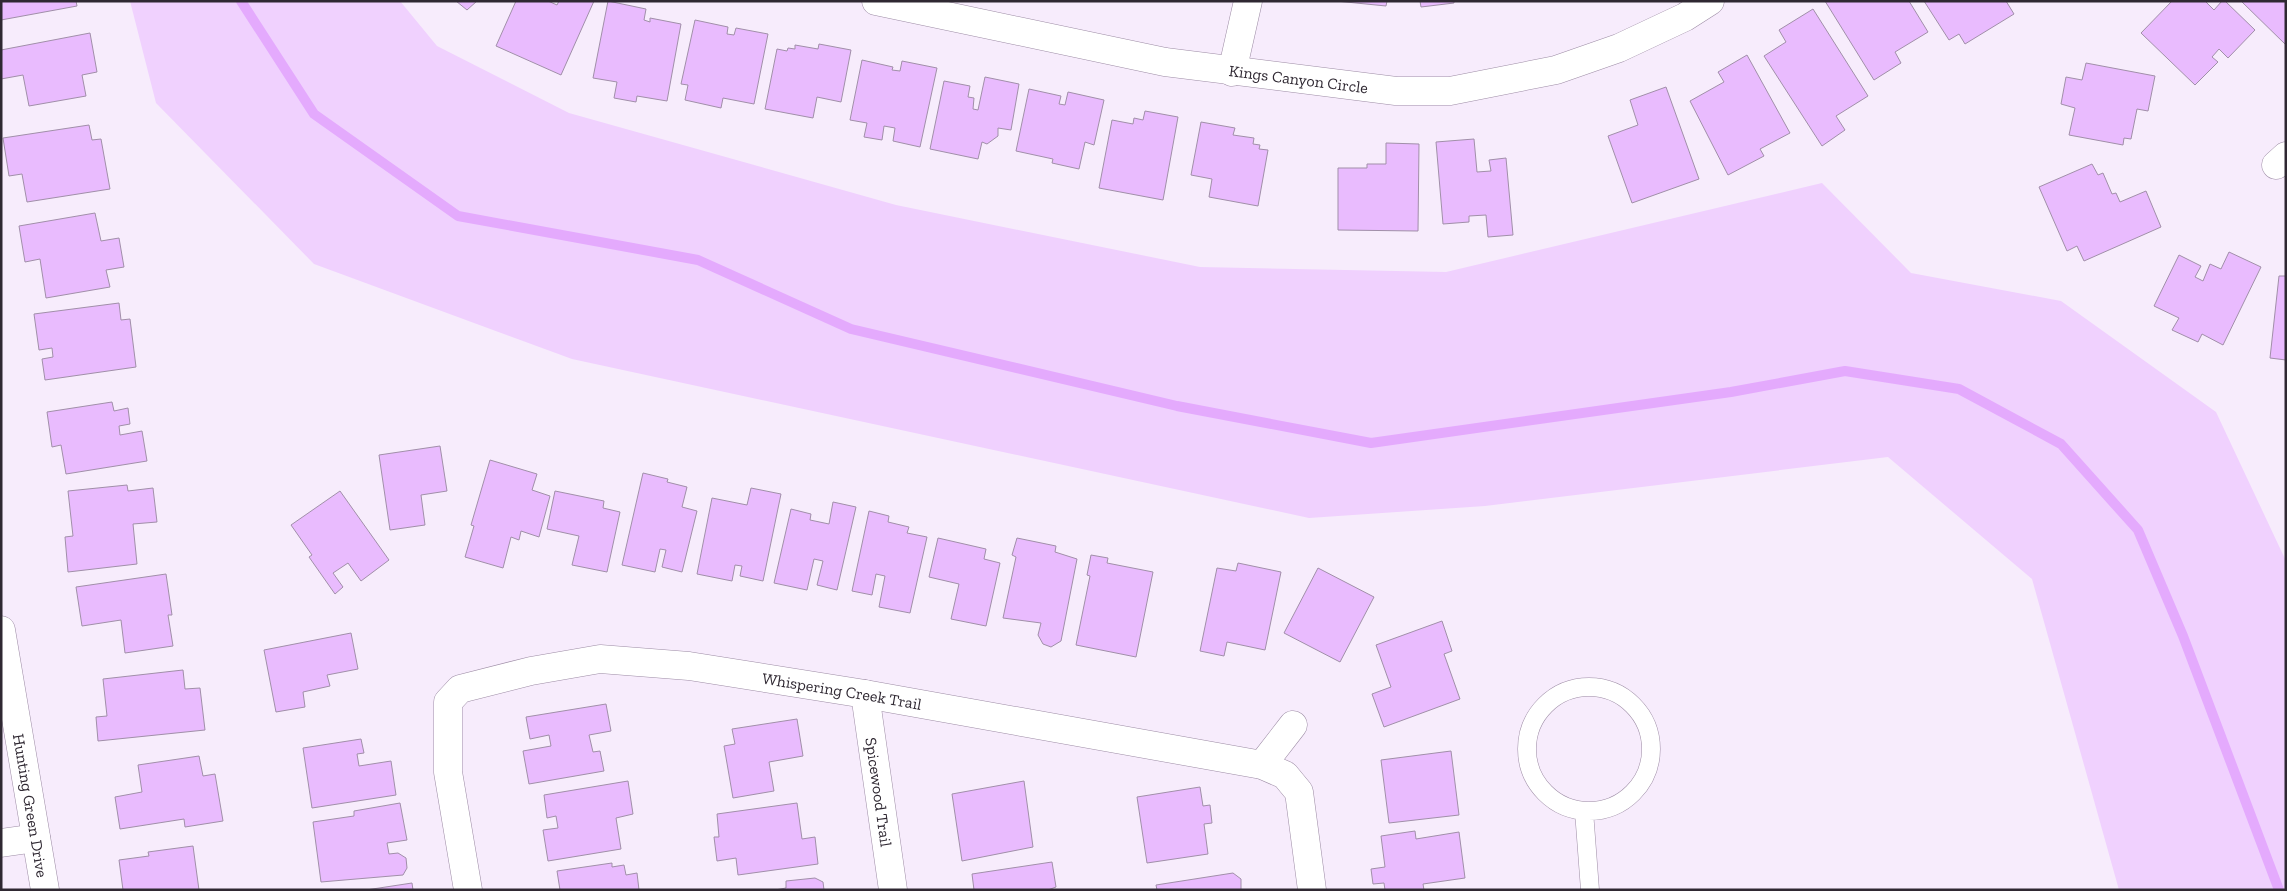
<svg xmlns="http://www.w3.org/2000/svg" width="2287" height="891" font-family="'Zilla Slab',serif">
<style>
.green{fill:#f0d1fe}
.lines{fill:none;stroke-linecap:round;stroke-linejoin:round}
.stream{stroke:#e4aafd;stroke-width:10}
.building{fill:#e9bbfe;stroke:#a18fa9}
.service-casing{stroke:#9d8ca5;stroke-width:19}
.minor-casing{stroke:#9d8ca5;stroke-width:29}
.service{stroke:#fff;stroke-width:18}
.minor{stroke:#fff;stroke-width:28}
.labels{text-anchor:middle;stroke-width:5;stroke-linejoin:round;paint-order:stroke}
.street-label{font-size:16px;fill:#2f2832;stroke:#fff}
</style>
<rect width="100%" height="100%" fill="#f7ecfc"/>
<path class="green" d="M130 1H400L437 46 569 113 896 205 1200 267 1446 272 1822 183 1911 273 2061 301 2216 412 2286 561V890H2119L2032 579 1888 457 1485 506 1309 518 572 359 314 264 156 103Z"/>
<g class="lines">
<path class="stream" d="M241 1 314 114 458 216 698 260 851 329 1177 406 1371 443 1731 392 1845 371 1959 389 2061 444 2138 530 2183 636 2279 890"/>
</g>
<path class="building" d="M1 1H76L77 6 1 20Z
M456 1H477L467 10Z
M516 1H548L557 5 559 1H594L561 75 496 46Z
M608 1 646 9 644 20 650 22V18L681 24 667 101 637 96 636 102 614 98 617 82 593 78Z
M1336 1H1387L1386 6Z
M1420 1H1454V3L1421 7Z
M1825 1H1909L1928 32 1895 52 1901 63 1874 80Z
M1924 1H2006L2014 14 1965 44 1959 34 1949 40Z
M2172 1H2205L2214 10 2222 1H2225L2255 30 2228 58 2219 49 2212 57 2218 62 2195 85 2141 33Z
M2241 1H2286V45Z
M1813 9 1868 96 1836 116 1845 130 1822 146 1764 56 1786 42 1779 30Z
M695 20 728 27 727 34 734 35 736 28 768 34 754 104 723 98 721 108 685 100 688 85 681 84Z
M90 33 97 72 82 75 86 96 29 106 23 75 1 79V50Z
M819 44 851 50 841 102 817 97 813 118 765 109 777 49 787 51 788 48 795 49V45L818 49Z
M1747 55 1790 133 1760 149 1764 156 1728 175 1690 101 1724 82 1718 72Z
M862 60 893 67 892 70 900 71 902 61 937 68 920 147 893 141 895 128 884 126 882 140 864 137 867 123 850 120Z
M2086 63 2155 76 2148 111 2137 109 2131 139 2124 138 2123 145 2069 135 2075 108 2061 104 2066 77 2082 80Z
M985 77 1019 84 1011 130 998 128V136L987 144 982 142 978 159 930 149 944 81 970 86 968 97 974 98 973 109 978 110Z
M1666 87 1699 179 1632 203 1608 136 1638 125 1630 100Z
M1029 89 1061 96 1059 104 1065 105 1068 92 1104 100 1094 145 1085 142 1079 169 1052 163 1053 159 1016 151Z
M1145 111 1178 117 1163 200 1099 188 1112 120 1133 124 1134 118 1143 120Z
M1201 122 1235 128 1233 135 1254 138 1253 144 1260 145 1259 149 1268 150 1258 206 1209 197 1212 179 1191 175Z
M89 125 92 140 101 139 110 189 27 202 22 174 9 176 3 138Z
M1474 139 1477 172 1491 171 1489 160 1506 158 1513 235 1488 237 1486 215 1469 216V222L1443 224 1436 142Z
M1386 143 1419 144 1418 231 1338 230V168H1367V164H1386Z
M2092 164 2098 175 2103 173 2112 194 2116 193 2120 202 2146 191 2161 227 2084 261 2077 246 2067 251 2039 187Z
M95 213 101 241 119 238 124 267 106 270 110 287 46 298 40 259 25 262 19 226Z
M2229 252 2261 267 2223 345 2202 334 2198 342 2172 330 2179 318 2154 306 2179 255 2201 266 2195 277 2203 281 2210 264 2221 269Z
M2279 276H2286V360L2270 358Z
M119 303 121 320 130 319 136 367 45 380 42 359 53 357 52 348 39 350 34 314Z
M112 402 114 411 128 408 130 424 119 426 120 435 142 431 147 461 66 474 61 445 52 447 47 412Z
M440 446 447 491 421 495 425 525 390 530 379 455Z
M490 460 537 474 532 490 550 496 539 537 521 531 519 540 511 537 503 568 465 557 474 526 471 525Z
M643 473 668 479 667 482 687 487 682 507 697 511 682 572 662 567 666 550 660 549 655 572 622 565Z
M127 485 128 491 153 488 157 522 133 524 137 564 68 572 65 537 73 536 68 491Z
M751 488 781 494 763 581 740 576 742 566 735 565 732 581 697 574 712 498 747 505Z
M340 491 389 560 361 581 348 563 333 573 343 587 335 594 309 557 312 555 291 525Z
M555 491 604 501 603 508 620 512 607 572 572 565 579 536 547 529Z
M833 502 856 507 837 590 817 585 823 561 814 559 807 590 774 583 791 509 811 514 810 520 829 524Z
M869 511 889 516 888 522 909 527 907 533 927 537 910 613 879 607 885 576 876 574 872 595 852 591Z
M938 538 986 549 984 559 1000 563 986 626 951 619 959 584 929 577Z
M1017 538 1056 546 1055 552 1077 559 1061 641 1051 647 1043 644 1038 635 1041 623 1003 618 1016 557 1012 555Z
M1091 555 1108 558 1107 563 1153 572 1136 657 1076 645 1090 576 1087 575Z
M1238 563 1281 572 1265 650 1227 642 1224 656 1200 651 1217 568 1236 571Z
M1318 568 1374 597 1340 662 1284 633Z
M166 574 172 615H168L173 646 125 653 121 620 82 626 76 587Z
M1442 621 1452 651 1444 654 1460 699 1384 727 1372 694 1391 687 1376 645Z
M351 633 358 669 327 675 330 686 303 692 305 707 276 712 264 650Z
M183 670 185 689 200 688 205 730 98 741 96 717 107 716 103 679Z
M606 704 611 731 589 735 593 752 600 751 604 771 529 784 523 751 551 746 549 735 530 739 526 717Z
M797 719 803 756 769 762 774 791 733 798 724 746 735 744 732 729Z
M361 739 364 753 357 754 359 766 391 761 396 795 312 808 303 748Z
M1451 751 1459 815 1389 823 1381 760Z
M199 756 203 776 215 774 223 821 185 827 184 819 120 829 115 797 142 792 138 765Z
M628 781 633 814 616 818 621 849 548 861 543 830 558 828 556 816 547 818 544 795Z
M1024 781 1033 847 962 861 952 794Z
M1200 787 1203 806 1210 805 1212 823 1204 824 1208 854 1147 863 1137 797Z
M400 803 407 840 387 843 389 854 398 853 406 858 407 868 403 875 321 882 313 822 354 816V811Z
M797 803 802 839 815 837 818 864 738 875 736 858 717 861 714 837H719L717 814Z
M1415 831 1416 839 1459 832 1465 878 1423 884 1424 890H1385L1384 883 1373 884 1371 869 1385 867 1381 836Z
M193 846 199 890H123L119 860 149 856 148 852Z
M1052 862 1056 887 1048 890H974L972 874Z
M612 863V867L624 865 626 875 637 873 639 890H560L557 871Z
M1233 873 1241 879V890H1157L1156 885Z
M815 878 823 882 824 890H775L786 888V881Z
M412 883 413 890H366Z"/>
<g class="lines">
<defs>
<path id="service" d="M1527 749a62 62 0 1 1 124 0a62 62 0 1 1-124 0Z
M1584 811 1590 890"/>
<g id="minor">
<path id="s1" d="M876 1 1165 62 1396 91H1450L1556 70 1619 48 1685 17 1710 1"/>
<path d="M1232 72 1248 1"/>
<path d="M2276 165 2286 156"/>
<path id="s2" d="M1 630 45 890"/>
<path id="s3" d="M865 694 893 890"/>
<path d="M1262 765 1293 725"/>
<path d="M1 843 36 838"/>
<path id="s4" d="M468 890 448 772V702L460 689 531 671 600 659 689 666 865 694 1262 765 1285 775 1299 792 1312 890"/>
</g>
</defs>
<use href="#service" class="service-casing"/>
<use href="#minor" class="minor-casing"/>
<use href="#service" class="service"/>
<use href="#minor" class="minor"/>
</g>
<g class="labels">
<g class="street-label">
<text dy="6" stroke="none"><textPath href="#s1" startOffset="430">Kings Canyon Circle</textPath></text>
<text dy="6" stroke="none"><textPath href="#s4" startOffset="595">Whispering Creek Trail</textPath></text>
<text dy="6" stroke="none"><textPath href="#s3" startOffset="99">Spicewood Trail</textPath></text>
<text dy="6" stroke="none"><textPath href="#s2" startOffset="178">Hunting Green Drive</textPath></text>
</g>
</g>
<rect width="2287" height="891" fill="none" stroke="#2f2832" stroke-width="5"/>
</svg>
